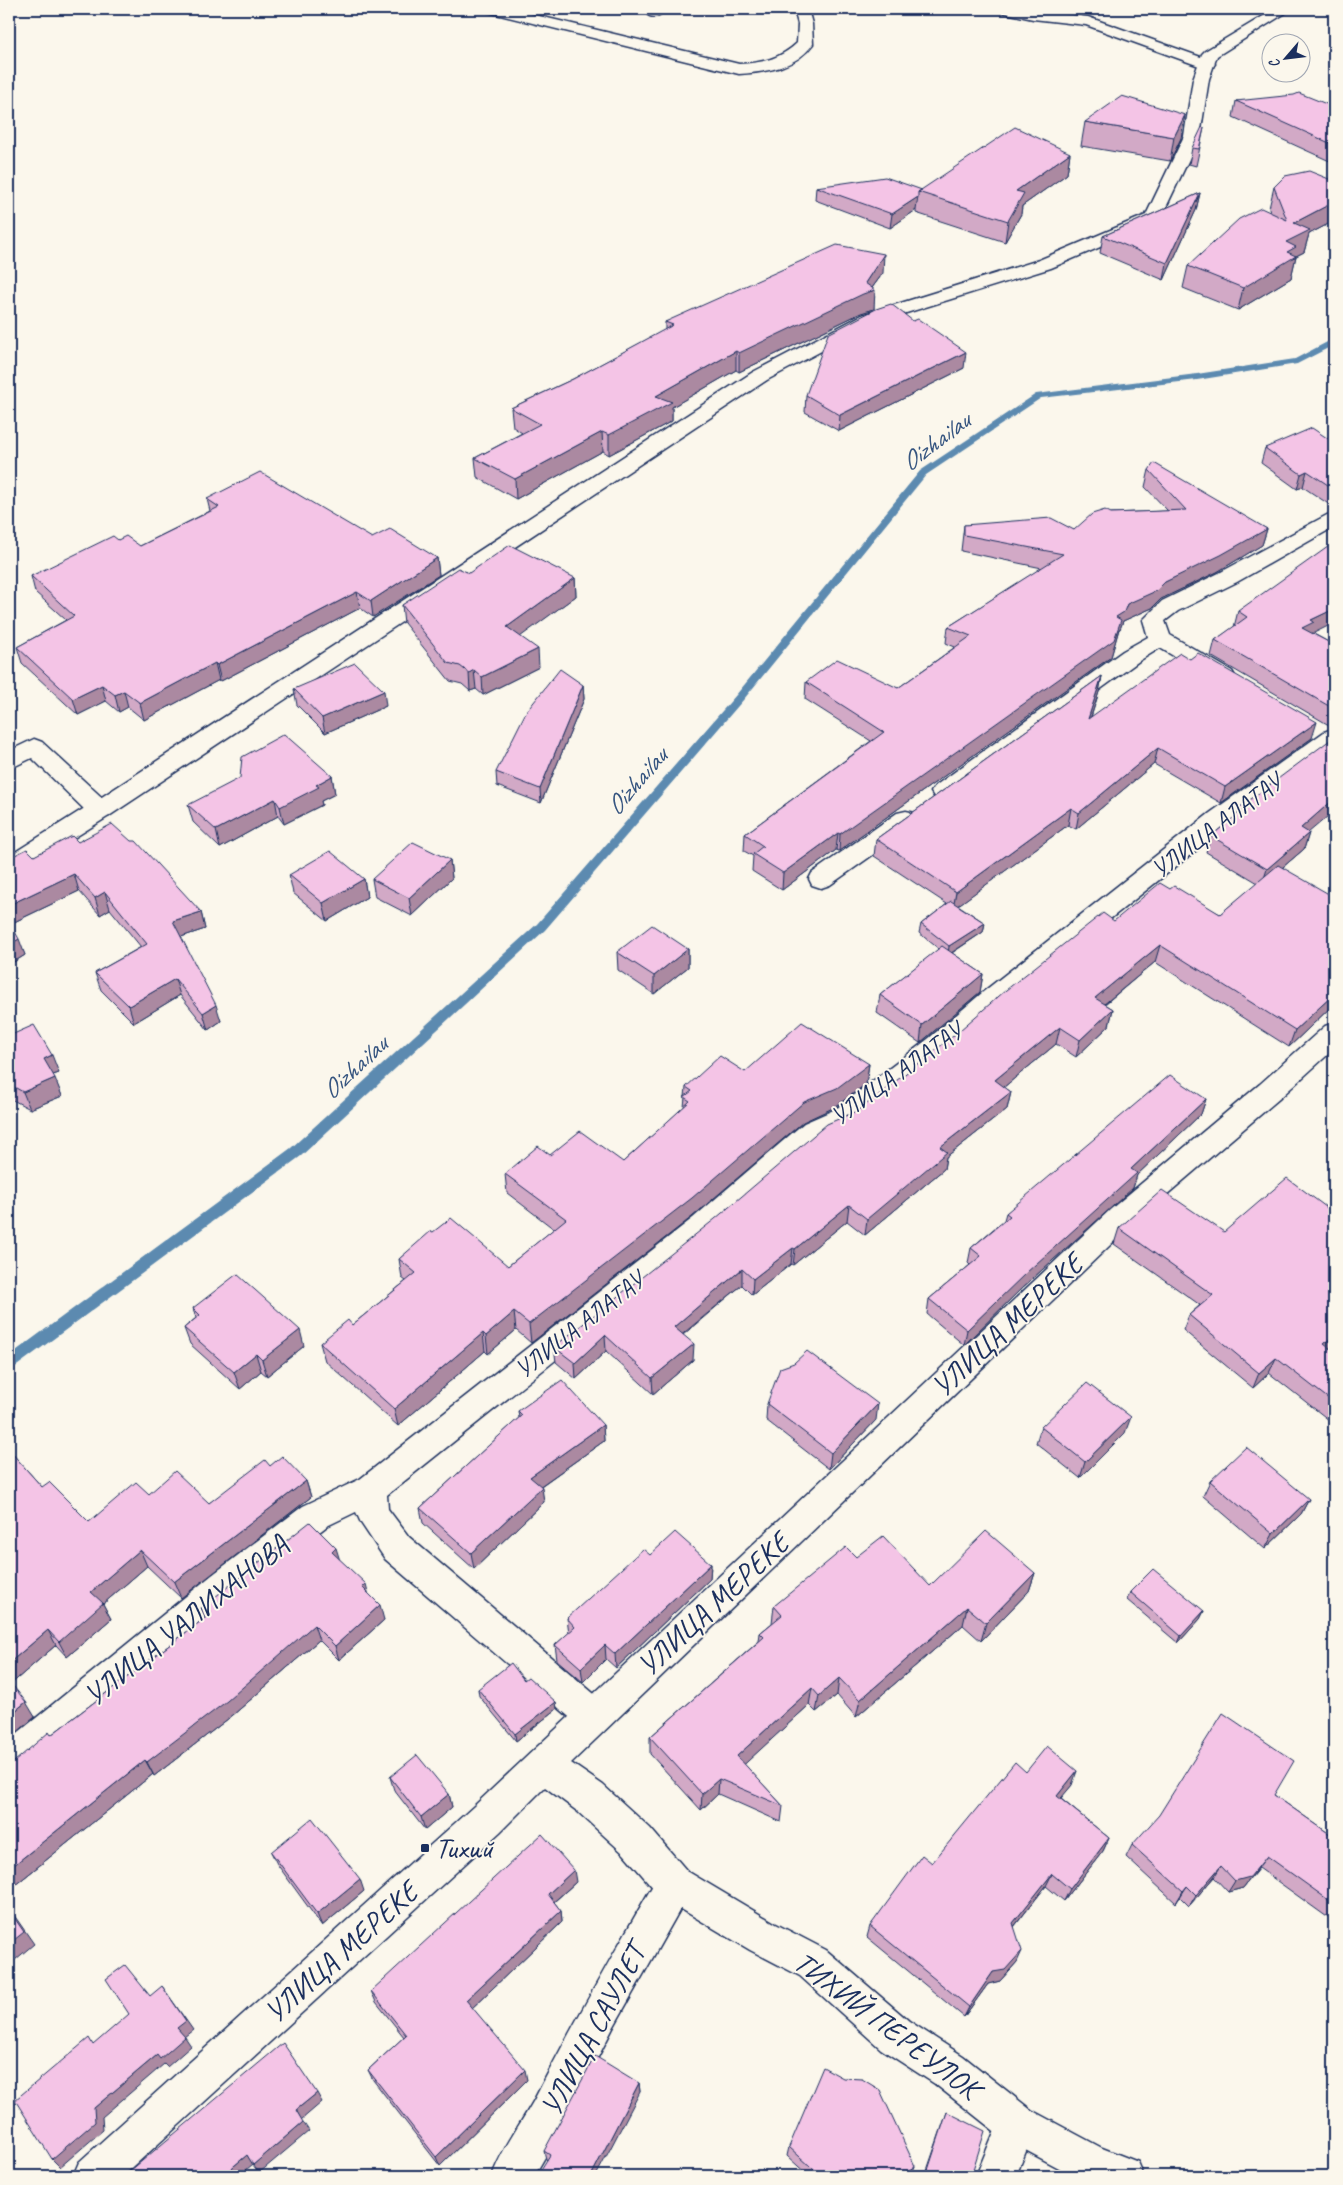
<svg xmlns="http://www.w3.org/2000/svg" width="1343" height="2185" font-family="Caveat,sans-serif">
<style>
.lines{fill:none;stroke-linecap:round;stroke-linejoin:round}
.stream{fill:#5b8ab0;fill-rule:evenodd}
.minor-casing{stroke:#1b2f5e;stroke-width:3}
.tertiary-casing{stroke:#1b2f5e;stroke-width:3}
.minor{fill:#fbf7ec;fill-rule:evenodd}
.tertiary{fill:#fbf7ec;fill-rule:evenodd}
.wall{fill:#d2a9c6;stroke:#1b2f5e}
.shaded-wall{fill:#ab89a1;stroke:#1b2f5e}
.building{fill:#f4c4e6;stroke:#1b2f5e}
.poi-dot{fill:#1b2f5e;stroke:#fbf7ec;stroke-width:2}
.labels{text-anchor:middle;stroke-width:4;stroke-linejoin:round;paint-order:stroke}
.street-label{font-size:25px;fill:#1b2f5e;stroke:#fbf7ec}
.water-label{font-size:26px;font-style:italic;fill:#365580;stroke:#fbf7ec}
.near-street-label{font-size:30px;fill:#1b2f5e;stroke:#fbf7ec}
.near-poi-label{font-size:30px;fill:#1b2f5e;stroke:#fbf7ec;text-anchor:start}
</style>
<rect width="100%" height="100%" fill="#fbf7ec"/>
<filter id="ink" filterUnits="userSpaceOnUse"><feTurbulence type="fractalNoise" baseFrequency=".02" numOctaves="2"/><feDisplacementMap in="SourceGraphic" scale="10" xChannelSelector="R" yChannelSelector="G"/><feConvolveMatrix kernelMatrix="1 2 1 2 8 2 1 2 1" color-interpolation-filters="sRGB"/></filter>
<g filter="url(#ink)">
<g class="lines">
<path class="stream" d="M1331 340H1334V345L1297 364 1197 380 1041 398 926 475 744 699 545 930 301 1156 14 1368 9 1370V1356L291 1148 537 924 736 695 920 471 1036 394 1197 374 1295 359Z"/>
<defs>
<path id="minor" d="M486 9H510L739 64C762 63 780 59 797 43L798 24 794 9H808L812 24 813 44C796 68 766 72 739 74L488 12Z
M643 9H658L661 13 659 16C651 18 647 16 643 9Z
M999 9H1025L1088 17 1212 61 1215 64 1212 67H1202L1086 25 1033 19 1001 12Z
M1334 513V527L1237 582 1178 611 1165 621 1170 635 1232 671 1235 676 1232 681 1224 683 1216 681 1160 648 1139 661 951 798 943 800 935 798 931 792 935 786 1123 651 1148 637 1143 620 1162 601 1221 572 1327 515Z
M1332 729 1334 730V747L1228 825 1001 1006 948 1053 856 1125 824 1139 713 1234 387 1495 388 1509 409 1537 606 1704 611 1716 606 1728 594 1733 582 1728 385 1559 361 1523 356 1512 327 1526 236 1597 22 1774 9 1779V1740L212 1575 303 1506 360 1479 693 1218 804 1123 836 1109 928 1039 983 992 1210 813 1324 732Z
M34 739 42 742 109 804 112 810 109 816 100 818 91 816 32 758 9 769V751Z
M906 811 915 813 918 819 915 825 830 885 821 888 812 885 809 879 812 873 897 813Z
M674 1866 687 1871 692 1884 687 1897 613 2028 558 2135 534 2176H492C502 2149 520 2125 534 2100 574 2022 617 1947 661 1871Z
M1017 2104 1031 2110 1037 2124 1016 2176H976L1003 2110Z"/>
<path id="tertiary" d="M1275 9H1292L1217 56 1209 79 1200 136 1159 222 1051 268 874 323 767 380 109 816 18 873 9 876V856L91 804 753 372 862 315 1039 260 1146 215 1184 136 1193 79 1202 54 1205 51Z
M1334 1023V1049L1280 1098 1131 1225 571 1763 603 1785 650 1828 687 1871 776 1924 826 1950 909 2021 963 2056 1031 2110 1102 2148 1138 2162 1144 2176H1074L1003 2138 935 2084 881 2049 800 1976 750 1950 661 1897 624 1854 577 1811 545 1787 500 1832 123 2176H73L79 2162 474 1806 1111 1209 1260 1084 1325 1026Z"/>
</defs>
<use href="#minor" class="minor-casing"/>
<use href="#tertiary" class="tertiary-casing"/>
<use href="#minor" class="minor"/>
<use href="#tertiary" class="tertiary"/>
</g>
<path class="wall" d="M1236 101 1334 107V163L1233 117Z
M1085 122 1181 138 1170 161 1081 146Z
M1204 128 1196 166 1189 164 1192 148Z
M1070 153 1067 174 1022 206 1021 214 1005 242 916 213V210L890 228 815 200 816 187 922 190Z
M1334 181V221L1309 234 1304 252 1296 256 1291 278 1238 310 1183 288 1188 266 1270 212 1269 208 1274 187Z
M1200 193 1196 210 1164 280 1100 253 1103 236Z
M883 273 872 288 874 309 861 313 739 372 736 370 672 407V421L609 455 603 451 516 499 477 477 475 458 522 433 513 427 511 408 573 379 665 330V322Z
M964 368 839 431 805 412 806 395Z
M1334 438V503L1330 505 1303 487 1297 489 1261 463 1265 448 1330 440Z
M1149 470 1267 529 1262 545 1217 572 1161 599 1152 608 1123 621 1120 629H1119L1111 657 839 851 836 850 782 890 752 871 753 856 744 851 745 834 871 741 805 699 806 682 898 688 955 647 946 643 948 627 1042 568 961 551 964 525 1074 530 1111 513 1168 511 1145 487Z
M207 499 372 538 437 558 439 575 373 617 360 608 221 681 219 680 144 720 128 707 119 712 106 701 78 715 22 663 17 647 66 620 35 592 31 576 118 540 140 546 210 511Z
M469 573 575 578 576 596 520 636 539 667 483 695 476 689 470 691 462 684 450 681 404 623 402 605Z
M1238 611 1312 633 1334 645V728L1211 656 1215 640 1234 627Z
M1102 676 1099 692 1091 717 1312 738 1221 803 1154 764 1076 829 1068 825 958 905 985 923 983 932 952 953 983 974 980 992 920 1043 877 1013 880 995 939 949 919 933 921 924 947 904 874 856 876 839Z
M583 685 584 699 541 803 497 786 496 772Z
M294 689 386 706 325 733 297 705Z
M332 776 335 794 321 801 322 805 284 824 278 816 220 848 193 822 188 805Z
M1239 808 1309 833 1304 849 1283 867 1334 1004 1289 1047 1155 962 1105 1004 1113 1009 1109 1026 1076 1057 1056 1044 1004 1087 1011 1092 1007 1109 946 1157 944 1169 865 1235 847 1221 793 1265 791 1264 752 1295 742 1285 683 1335 693 1360 653 1394 606 1351 576 1379 556 1362 554 1347 859 1110 1114 921 1170 889 1220 914 1258 883 1206 852 1211 836 1237 815Z
M78 842 201 912 205 929 181 937 221 1021 208 1030 180 995 134 1023 101 990 95 973 141 947 110 909 100 915 79 891 10 924 25 955 9 965V858L34 856Z
M450 860 452 878 412 916 375 897 372 879Z
M289 875 364 879 367 897 327 921 293 893Z
M688 949V967L654 994 618 970 617 952Z
M9 1036 59 1073 53 1075 62 1096 30 1109 9 1098Z
M869 1064 866 1084 835 1107 803 1122 692 1217 531 1343 516 1330 488 1354 485 1351 398 1426 325 1361 320 1343 352 1325 406 1281 402 1278 399 1259 433 1232 508 1266 554 1229 507 1193 505 1174 550 1155 623 1162 684 1107 686 1087 745 1072Z
M1206 1099 1201 1114 1137 1175 1133 1188 1022 1288 964 1345 927 1314 929 1299 970 1265 968 1263 971 1248 1004 1220 1006 1213Z
M1334 1213V1344L1329 1348 1334 1352V1424L1269 1373 1253 1388 1183 1330 1189 1315 1200 1305 1114 1244 1119 1228 1224 1232Z
M193 1308 304 1346 267 1376 261 1371 240 1389 190 1344 184 1328 196 1318Z
M767 1404 876 1420 829 1469 766 1420Z
M518 1411 603 1425 604 1441 541 1486 544 1502 474 1569 423 1523 420 1508 519 1418Z
M1041 1427 1125 1433 1080 1478 1036 1443Z
M9 1450 42 1487 89 1522 149 1494 209 1503 270 1466 306 1481 311 1497 181 1598 147 1566 103 1604 111 1619 67 1657 56 1645 11 1684 35 1717 9 1739Z
M1210 1481 1309 1499 1301 1514 1265 1549 1203 1496Z
M650 1555 711 1564 710 1579 616 1668 606 1659 583 1682 557 1660 555 1645 569 1633 567 1618Z
M856 1557 930 1586 1035 1573 1029 1591 981 1641 963 1625 856 1717 837 1695 816 1712 809 1705 744 1764 783 1806 781 1822 718 1794 701 1810 650 1754V1737L759 1641 760 1633 772 1623 774 1606Z
M340 1560 368 1593 384 1620 339 1660 319 1640 233 1715 154 1776 153 1774 9 1890V1763L14 1762 51 1735 205 1618 201 1608Z
M1130 1592 1204 1611 1200 1619 1178 1643 1127 1600Z
M478 1689 556 1702 557 1709 516 1741 479 1696Z
M1026 1772 1072 1785 1060 1798 1109 1838 1103 1851 1064 1901 1046 1886 1014 1927 1017 1962 1000 1981 988 1984 964 2017 867 1937 870 1926 932 1863Z
M390 1777 449 1794 452 1807 425 1830 394 1790Z
M1274 1795 1334 1837V1922L1259 1868 1243 1888 1228 1892 1214 1877 1189 1906 1180 1897 1176 1903 1126 1857 1132 1845Z
M271 1852 364 1891 322 1926 277 1864Z
M576 1882 554 1902 561 1911 562 1922 472 2008 527 2080 440 2166 373 2080 368 2070 404 2037 376 2002 371 1991Z
M843 2078 915 2166 911 2175 910 2176H809L787 2156 789 2147Z
M639 2083 640 2092 547 2160 546 2159 544 2151Z
M947 2112 971 2176H925Z"/>
<path class="shaded-wall" d="M1185 115 1181 138 1170 161 1174 137Z
M1070 153 1067 174 1022 206 1021 214 1005 242 1008 221 1016 191Z
M1200 193 1196 210 1164 280 1167 263Z
M918 197 916 210 890 228 892 214Z
M1334 202V221L1309 234 1304 252 1294 257 1296 256 1291 278 1238 310 1243 288 1286 242 1294 223Z
M884 254 883 273 869 292 875 290 874 309 861 313 739 372V353L865 283Z
M736 351V370L672 407V421L609 455V435L656 396Z
M966 352 964 368 839 431 840 415Z
M602 432 603 451 516 499 515 479Z
M1307 471 1303 487 1297 489 1301 474Z
M1334 491V503L1330 505Z
M1267 529 1262 545 1217 572 1161 599 1152 608 1123 621 1120 629H1119L1111 657 839 851 840 834 1116 617 1127 604 1165 582Z
M437 558 439 575 373 617 371 601Z
M575 578 576 596 509 645 507 627Z
M357 592 360 608 221 681 217 665Z
M1334 609V623L1310 635 1302 628 1311 620Z
M538 649 539 667 483 695 482 677Z
M215 663 219 680 144 720 140 703Z
M474 670 476 689 470 691 469 673Z
M1102 676 1099 692 1085 735 1088 719Z
M102 685 106 701 78 715 73 699Z
M583 685 584 699 541 803 540 789Z
M124 691 128 707 119 712 115 695Z
M384 691 386 706 325 733 322 718Z
M1317 722 1312 738 1221 803 1225 787Z
M1158 748 1154 764 1076 829 1079 813Z
M332 776 335 794 321 801 322 805 284 824 280 807 316 785Z
M275 799 278 816 220 848 216 830Z
M1334 799V811L1295 844 1301 828Z
M1071 808 1068 825 953 909 956 892Z
M9 833 15 850 9 855Z
M838 833 836 850 782 890 783 873Z
M1309 833 1304 849 1262 885 1267 869Z
M450 860 452 878 412 916 409 898Z
M74 874 79 891 10 924 9 921V905Z
M364 879 367 897 327 921 323 903Z
M105 892 110 909 100 915 95 898Z
M201 912 205 929 178 938 173 921Z
M985 923 983 932 948 955 949 946Z
M19 939 25 955 9 965V945Z
M1160 945 1155 962 1091 1015 1095 998Z
M688 949V967L654 994V976Z
M983 974 980 992 920 1043 922 1025Z
M175 979 180 995 134 1023 129 1006Z
M1334 994V1004L1289 1047 1295 1030Z
M216 1005 221 1021 208 1030 203 1013Z
M1113 1009 1109 1026 1076 1057 1080 1040Z
M1060 1027 1056 1044 992 1097 995 1080Z
M52 1055 59 1073 50 1076 44 1059Z
M869 1064 866 1084 835 1107 803 1122 692 1217 531 1343 529 1324 804 1102Z
M55 1078 62 1096 30 1109 23 1092Z
M1011 1092 1007 1109 946 1157 944 1169 865 1235 867 1219 940 1147Z
M1206 1099 1201 1114 1137 1175 1133 1188 1022 1288 964 1345 967 1330 1131 1169Z
M849 1205 847 1221 793 1265 795 1249Z
M793 1248 791 1264 752 1295 753 1279Z
M742 1269V1285L673 1342 674 1327Z
M514 1312 516 1330 488 1354 486 1336Z
M300 1330 304 1346 267 1376 262 1360Z
M483 1333 485 1351 398 1426 394 1409Z
M605 1335 606 1351 576 1379 575 1363Z
M1334 1335V1344L1317 1359 1324 1344Z
M694 1344 693 1360 653 1394 652 1378Z
M256 1354 261 1371 240 1389 234 1372Z
M1276 1358 1269 1373 1253 1388 1259 1373Z
M878 1404 876 1420 829 1469 831 1453Z
M1131 1417 1125 1433 1080 1478 1085 1462Z
M603 1425 604 1441 532 1492 530 1477Z
M306 1481 311 1497 181 1598 174 1582Z
M542 1487 544 1502 474 1569 471 1553Z
M1309 1499 1301 1514 1265 1549 1273 1534Z
M336 1548 341 1564 332 1552Z
M140 1550 147 1566 103 1604 111 1619 67 1657 59 1642 91 1592Z
M711 1564 710 1579 616 1668 615 1654Z
M1035 1573 1029 1591 981 1641 986 1623Z
M366 1584 370 1600 362 1587Z
M380 1605 384 1620 339 1660 335 1646Z
M967 1607 963 1625 856 1717 860 1700Z
M1204 1611 1200 1619 1178 1643 1181 1636Z
M314 1625 319 1640 233 1715 154 1776 147 1762Z
M48 1630 56 1645 10 1685 9 1683V1663Z
M605 1645 606 1659 583 1682 581 1668Z
M839 1678 837 1695 816 1712 819 1696Z
M812 1688 809 1705 736 1772 737 1756Z
M26 1702 35 1717 9 1739V1716Z
M556 1702 557 1709 516 1741 515 1734Z
M145 1760 153 1774 9 1890V1869Z
M1077 1771 1072 1785 1052 1809 1057 1796Z
M719 1779 718 1794 701 1810 702 1794Z
M449 1794 452 1807 425 1830 421 1817Z
M1109 1838 1103 1851 1064 1901 1070 1889Z
M1267 1856 1243 1888 1228 1892 1235 1881Z
M1221 1866 1214 1877 1189 1906 1196 1895Z
M574 1870 576 1882 549 1906 548 1894Z
M1052 1874 1046 1886 1008 1934 1013 1923Z
M360 1879 364 1891 322 1926 317 1914Z
M1187 1886 1180 1897 1176 1903 1183 1891Z
M9 1908 34 1944 9 1965Z
M561 1911 562 1922 469 2011 466 2000Z
M1022 1951 1017 1962 1000 1981 988 1984 964 2017 969 2007 993 1972Z
M162 1986 193 2030 184 2037 177 2028Z
M185 2037 191 2046 167 2067 164 2064 102 2117 103 2130 60 2167 52 2159 94 2108 157 2055Z
M525 2070 527 2080 440 2166 436 2157Z
M639 2083 640 2092 596 2176H591Z
M317 2093 322 2102 301 2120 296 2110Z
M303 2122 309 2131 259 2173 253 2165Z
M247 2155 253 2164 239 2176H222Z
M915 2166 911 2175 910 2176H901Z"/>
<path class="building" d="M1299 93 1334 107V145L1236 101 1294 95Z
M1122 96 1185 115 1174 137 1085 122Z
M1015 127 1070 153 1016 191 1024 193 1008 221 918 192Z
M1202 127 1204 128 1199 149 1192 148Z
M1309 171 1334 181V202L1294 223 1310 230 1286 242 1296 247 1287 252 1296 256 1243 288 1188 266 1239 219 1261 208 1287 220 1274 187 1285 176Z
M885 177 922 190 918 192V197L892 214 816 187Z
M1200 193 1167 263 1103 236Z
M837 245 884 254 865 283 875 290 863 294 739 353 736 351 656 396 672 402 609 435 602 432 515 479 475 458 540 424 511 408 573 379 673 325 665 322Z
M891 304 913 321 918 319 966 352 840 415 806 395 828 334 876 309Z
M1312 428 1330 440 1334 438V489L1307 471 1301 474 1265 448Z
M1154 463 1267 529 1221 555 1165 582 1156 591 1127 604 1124 612 1116 617 1121 620 1114 640 840 834 838 833 783 873 753 854 763 846 745 834 884 732 806 682 837 659 898 688 971 636 948 627 1063 554 964 535V525L1051 518 1074 530 1092 514 1105 510 1111 513 1186 510 1149 470Z
M260 472 372 538 390 529 437 558 371 601 357 592 217 665 215 663 140 703 124 691 115 695 102 685 73 699 17 647 74 616 31 576 113 536 118 540 126 536 140 546 219 507 207 499Z
M1332 544 1334 546V609L1311 620 1314 622 1302 628 1334 645V709L1215 640 1247 617 1238 611Z
M510 545 575 578 507 627 538 649 482 677 474 670 469 673 460 666 448 663 402 605 458 568 469 573Z
M1180 653 1190 659 1198 653 1317 722 1225 787 1158 748 1079 813 1071 808 956 892 876 839 1102 676 1088 719Z
M355 663 384 691 322 718 294 689Z
M560 669 583 685 540 789 496 772 526 712Z
M284 734 332 776 316 785 319 787 280 807 275 799 216 830 188 805 240 778 242 757Z
M1334 737V799L1301 828 1309 833 1267 869 1211 836 1242 811 1239 808Z
M112 824 131 841H136L201 912 173 921 216 1005 203 1013 175 979 129 1006 95 973 147 944 105 892 95 898 74 874 9 905V858L27 849 34 856 72 836 78 842Z
M413 842 450 860 409 898 372 879Z
M330 851 364 879 323 903 289 875Z
M1278 865 1334 897V994L1295 1030 1160 945 1095 998 1113 1009 1080 1040 1060 1027 995 1080 1011 1092 940 1147 947 1152 867 1219 849 1205 795 1249 793 1248 753 1279 742 1269 674 1327 694 1344 652 1378 605 1335 575 1363 554 1347 715 1219 827 1124 859 1110 952 1037 1006 990 1103 913 1114 921 1160 883 1170 889 1174 886 1220 914Z
M951 901 985 923 949 946 921 924Z
M9 921 19 939 9 945Z
M652 925 688 949 654 976 617 952Z
M942 946 983 974 922 1025 880 995Z
M802 1022 869 1064 837 1088 804 1102 692 1198 529 1324 514 1312 486 1336 483 1333 394 1409 320 1343 348 1320 352 1325 416 1273 399 1259 431 1231 433 1232 451 1218 508 1266 566 1219 505 1174 538 1146 550 1155 580 1131 623 1162 690 1101 684 1097 692 1091 686 1087 720 1056 745 1072Z
M34 1025 52 1055 44 1059 55 1078 23 1092 9 1084V1036Z
M1170 1075 1206 1099 1131 1169 1137 1173 1026 1273 967 1330 929 1299 981 1256 971 1248 1010 1216 1006 1213Z
M1287 1178 1334 1213V1335L1324 1344 1334 1352V1403L1276 1358 1259 1373 1189 1315 1213 1295 1119 1228 1162 1190 1224 1232Z
M237 1274 300 1330 262 1360 256 1354 234 1372 184 1328 200 1315 193 1308Z
M807 1351 878 1404 831 1453 767 1404 780 1368 794 1363Z
M562 1380 603 1425 530 1477 542 1487 471 1553 420 1508 522 1415 518 1411Z
M1087 1383 1131 1417 1085 1462 1041 1427Z
M1246 1447 1309 1499 1273 1534 1210 1481Z
M9 1450 42 1487 49 1482 89 1522 136 1482 149 1494 175 1471 209 1503 265 1460 270 1466 282 1456 306 1481 174 1582 140 1550 91 1592 103 1603 59 1642 48 1630 9 1663Z
M310 1522 336 1548 332 1552 366 1584 362 1587 380 1605 335 1646 314 1625 227 1701 147 1762 145 1760 9 1869V1763L14 1762 49 1732 51 1735 209 1615 201 1608Z
M986 1531 1035 1573 986 1623 967 1607 860 1700 839 1678 819 1696 812 1688 737 1756 783 1806 719 1779 702 1794 650 1737 764 1637 760 1633 782 1615 774 1606 846 1547 856 1557 883 1536 930 1586Z
M675 1532 711 1564 615 1654 605 1645 581 1668 555 1645 575 1627 567 1618 643 1549 650 1555Z
M1153 1569 1204 1611 1181 1636 1130 1592Z
M511 1663 524 1680 528 1677 556 1702 515 1734 478 1689Z
M9 1681 26 1702 9 1716Z
M1223 1713 1294 1761 1274 1795 1334 1837V1904L1267 1856 1250 1877 1235 1881 1221 1866 1196 1895 1187 1886 1183 1891 1132 1845 1159 1815Z
M1047 1746 1077 1771 1057 1796 1109 1838 1070 1889 1052 1874 1013 1923 1022 1951 1005 1970 993 1972 969 2007 870 1926 922 1855 932 1863 1015 1762 1026 1772Z
M417 1755 449 1794 421 1817 390 1777Z
M312 1818 360 1879 317 1914 271 1852Z
M542 1834 574 1870 548 1894 561 1911 466 2000 525 2070 436 2157 368 2070 406 2035 371 1991Z
M9 1910 24 1932 9 1944Z
M125 1965 150 1996 162 1986 186 2021 177 2028 185 2037 160 2059 157 2055 94 2108 95 2122 52 2159 15 2100 89 2038 93 2045 129 2014 106 1979Z
M283 2043 317 2093 296 2110 303 2122 253 2165 247 2155 222 2176H133L130 2171Z
M595 2056 639 2083 591 2176H537L550 2155 544 2151Z
M823 2067 843 2078 862 2079 880 2090 915 2166 901 2176H821L789 2147Z
M947 2112 985 2131 971 2176H926Z"/>
</g>
<rect class="poi-dot" x="420" y="1843" width="10" height="10" rx="2.5"/>
<g class="labels">
<g class="street-label">
<text transform="translate(1216 825) rotate(-37)" y="9">УЛИЦА АЛАТАУ</text>
<text transform="translate(896 1073) rotate(-36)" y="9">УЛИЦА АЛАТАУ</text>
<text transform="translate(579 1324) rotate(-38)" y="9">УЛИЦА АЛАТАУ</text>
</g>
<g class="water-label">
<text transform="translate(935 441) rotate(-37)" y="9">Oizhailau</text>
<text transform="translate(636 781) rotate(-49)" y="9">Oizhailau</text>
<text transform="translate(354 1067) rotate(-43)" y="9">Oizhailau</text>
</g>
<g class="near-street-label">
<text transform="translate(1007 1325) rotate(-43)" y="10">УЛИЦА МЕРЕКЕ</text>
<text transform="translate(713 1604) rotate(-43)" y="10">УЛИЦА МЕРЕКЕ</text>
<text transform="translate(186 1620) rotate(-39)" y="10">УЛИЦА УАЛИХАНОВА</text>
<text transform="translate(341 1952) rotate(-42)" y="10">УЛИЦА МЕРЕКЕ</text>
<text transform="translate(887 2025) rotate(37)" y="10">ТИХИЙ ПЕРЕУЛОК</text>
<text transform="translate(593 2030) rotate(-62)" y="10">УЛИЦА САУЛЕТ</text>
</g>
<g class="near-poi-label">
<text x="435" y="1858">Тихий</text>
</g>
</g>
<rect width="1343" height="2185" fill="none" stroke="#fbf7ec" stroke-width="30"/>
<rect x="15" y="15" width="1313" height="2155" fill="none" stroke="#1b2f5e" stroke-width="2" filter="url(#ink)"/>
<g transform="translate(1286 58) rotate(242)"><circle r="24" fill="#fbf7ec" stroke="#a1a7b3"/>
<path d="M0-4L9 19L0 12L-9 19Z" fill="#1b2f5e"/>
<text y="-8" font-size="14" font-weight="bold" text-anchor="middle" fill="#1b2f5e">С</text>
</g>
</svg>
